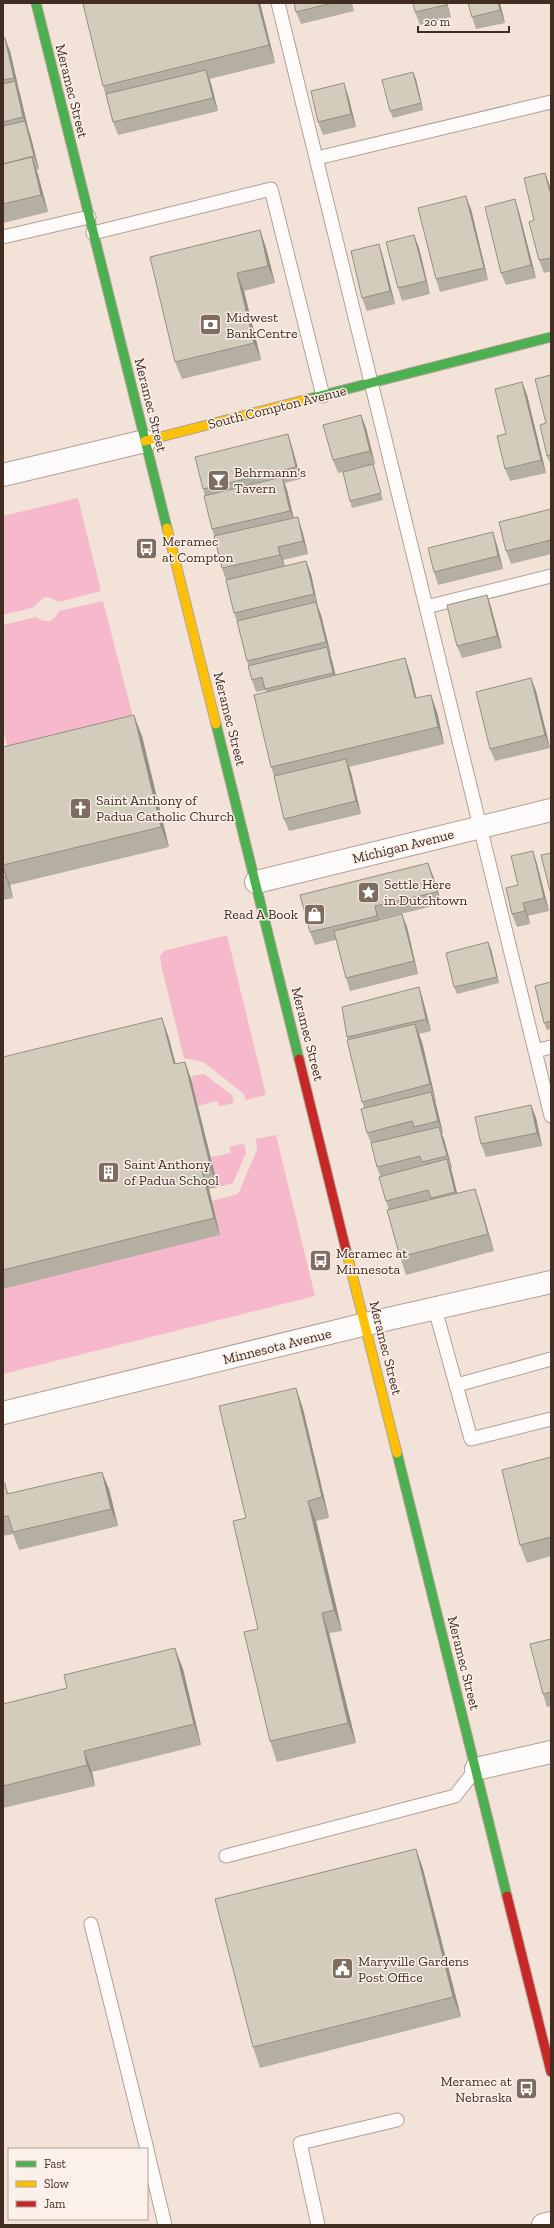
<svg xmlns="http://www.w3.org/2000/svg" width="554" height="2228" font-family="'Zilla Slab',serif">
<style>
.green{fill:#f6b9cb}
.lines{fill:none;stroke-linecap:round;stroke-linejoin:round}
.lane-casing{stroke:#b2a197;stroke-width:15}
.street-casing{stroke:#b2a197;stroke-width:24}
.fast-casing{stroke:#b2a197;stroke-width:11}
.slow-casing{stroke:#b2a197;stroke-width:11}
.jam-casing{stroke:#b2a197;stroke-width:11}
.lane{stroke:#fdfbf9;stroke-width:13}
.street{stroke:#fdfbf9;stroke-width:22}
.fast{stroke:#4caf50;stroke-width:9}
.slow{stroke:#ffc107;stroke-width:9}
.jam{stroke:#c62828;stroke-width:9}
.wall{fill:#b5afa3}
.shaded-wall{fill:#948f84}
.building{fill:#d3ccbd;stroke:#948f84}
.labels{text-anchor:middle;stroke-width:3;stroke-linejoin:round;paint-order:stroke}
.street-label{font-size:14px;fill:#412d21;stroke:#fbf0ea}
.poi-label{font-size:14px;fill:#412d21;stroke:#fbf0ea;text-anchor:start}
</style>
<rect width="100%" height="100%" fill="#f3e2d7"/>
<path class="green" d="M78 498 101 591 58 602C41 590 42 604 31 608 22 611 12 612 3 615V516Z
M103 601 133 717 8 749 3 729V625L36 617C46 624 54 622 59 611Z
M227 935 266 1095 246 1100 243 1093 203 1062 184 1058 161 965 160 956 164 951Z
M204 1074 232 1095 234 1103 219 1106 217 1101 198 1106 191 1079 192 1076Z
M276 1135 315 1296 3 1374V1289L220 1235 212 1201 238 1194 257 1150 256 1139Z
M244 1143 246 1153 233 1183 218 1187 211 1157 231 1153 229 1147Z"/>
<g class="lines">
<defs>
<path id="lane" d="M278 3 551 1116
M317 158 551 102
M93 233 271 189 323 396
M3 237 89 217
M426 607 551 576
M535 1051 551 1047
M435 1309 471 1439 551 1419
M457 1385 551 1359
M226 1856 455 1796 476 1769
M91 1924 147 2149
M147 2150 165 2225
M318 2225 300 2143 397 2120"/>
<path id="street" d="M3 475 145 441
M256 882 551 810
M3 1413 366 1324 551 1282
M476 1769 551 1752
M543 2225 551 2223"/>
<path id="fast" d="M36 3 167 528
M308 399 551 337
M216 724 299 1059
M397 1453 507 1896"/>
<path id="slow" d="M145 441 308 399
M167 528 216 724
M347 1254 397 1453"/>
<path id="jam" d="M299 1059 347 1254
M507 1896 551 2072"/>
</defs>
<use href="#lane" class="lane-casing"/>
<use href="#street" class="street-casing"/>
<use href="#fast" class="fast-casing"/>
<use href="#slow" class="slow-casing"/>
<use href="#jam" class="jam-casing"/>
<use href="#lane" class="lane"/>
<use href="#street" class="street"/>
<use href="#fast" class="fast"/>
<use href="#slow" class="slow"/>
<use href="#jam" class="jam"/>
</g>
<path class="wall" d="M260 3 275 63 209 79 218 111 118 135 113 122 106 96 103 86Z
M294 3H352L354 11 301 24 296 12Z
M447 3 451 17 420 25 415 12Z
M468 3H500L505 23 476 29 472 17Z
M3 36 10 51 28 128 30 134 39 169 36 170 48 212 3 223Z
M416 79 423 110 393 118 390 111Z
M348 95 356 127 323 135 318 122Z
M550 186 551 190V271L544 273 539 260 534 220Z
M471 209 488 280 440 292 436 279Z
M519 212 536 278 506 285 501 273Z
M260 230 266 248 275 283 244 291 261 360 182 379 175 362Z
M414 235 419 248 430 294 402 301 398 288Z
M379 244 383 257 395 304 367 311 362 298Z
M551 375V466L547 456 546 423Z
M522 382 527 395 546 473 510 481 505 469 506 434Z
M361 415 366 428 375 464H373L383 500 352 508 350 501 343 472 338 473 333 460Z
M288 434 292 447 301 479 285 483 287 490 293 518 302 530 308 554 283 560 285 566 306 561 311 574 318 607 321 615 331 655H330L335 675 405 658 411 676 416 698 437 712 444 744 349 767 361 814 289 831 284 819 274 776 271 767 266 692V690L256 692 252 680 237 621 234 613 226 580 222 568 214 535 212 529 205 496 203 489Z
M551 509V554L511 564 506 551Z
M497 545 503 569 438 585 434 572Z
M487 595 491 607 502 648 462 658 457 646Z
M531 678 536 691 550 748 495 761 490 749Z
M142 736 169 847 10 885 13 898 3 900V747Z
M533 851 537 864 549 911 528 916 530 924 517 927 512 914 518 885Z
M428 863 433 876 442 904 379 919 380 920 407 927 418 974 350 991 346 978 336 940 315 945 310 932Z
M491 949 499 983 457 994 454 987Z
M551 982V1029L547 1030 544 1023Z
M419 987 423 1000 431 1031 419 1034 422 1042 436 1102H435L443 1133 442 1134 452 1168 451 1169 457 1194 475 1189 481 1207 494 1251 406 1275 400 1257 389 1210 386 1201 380 1176 377 1167 371 1143 367 1133 364 1108 362 1102 347 1037Z
M168 1035 176 1064 185 1062 191 1079 218 1187 209 1189 220 1235 3 1289V1057Z
M531 1105 536 1118 542 1146 486 1157 481 1144Z
M296 1388 303 1409 329 1518 316 1521 342 1631 329 1633 356 1743 277 1762 270 1741 258 1629 246 1518Z
M551 1457V1556L527 1563 520 1545Z
M3 1483 9 1494 109 1489 118 1526 19 1550 13 1534 3 1536Z
M551 1639V1706L547 1707 543 1694Z
M183 1669 201 1745 92 1772 95 1786 3 1808V1704Z
M416 1849 423 1869 461 2017 260 2068 253 2047Z"/>
<path class="shaded-wall" d="M258 3H260L275 63 269 45Z
M446 3H447L451 17Z
M498 3H500L505 23 500 10Z
M5 38 10 51 19 91 14 78Z
M206 70 211 83 218 111 213 98Z
M413 72 416 79 423 110 421 103Z
M15 81 20 94 28 128 30 134 39 169 34 156 26 123 23 117Z
M344 83 348 95 356 127 351 114Z
M32 157 38 174 48 212 41 195Z
M545 173 550 186 551 190V196Z
M466 196 471 209 488 280 484 268Z
M515 199 519 212 536 278 531 265Z
M260 230 266 248 275 283 268 266Z
M414 235 419 248 430 294 426 281Z
M379 244 383 257 395 304 390 291Z
M237 273 244 291 261 360 254 343Z
M522 382 527 395 546 473 541 460Z
M361 415 366 428 375 464 370 451Z
M288 434 292 447 301 479 296 467Z
M282 477 287 490 295 523 290 511Z
M298 517 302 530 308 554 303 541Z
M493 532 497 545 503 569 498 556Z
M278 547 283 560 285 568 280 555Z
M306 561 311 574 318 607 314 594Z
M487 595 491 607 502 648 497 636Z
M316 602 321 615 331 655 326 642Z
M327 647 332 660 338 685 333 673Z
M405 658 411 676 421 716 415 698Z
M531 678 536 691 550 748 545 735Z
M431 695 437 712 444 744 438 727Z
M134 715 142 736 169 847 161 827Z
M346 759 351 772 361 814 356 801Z
M533 851 537 864 549 911 544 898Z
M428 863 433 876 442 904 437 892Z
M3 866 10 885 13 898 6 877Z
M523 903 528 916 530 924 525 911Z
M375 906 379 919 382 929 377 916Z
M402 914 407 927 418 974 414 961Z
M488 942 491 949 499 983 497 977Z
M419 987 423 1000 431 1031 426 1019Z
M162 1018 168 1035 180 1082 174 1064Z
M415 1024 422 1042 436 1102 430 1084Z
M185 1062 191 1079 218 1187 211 1169Z
M431 1092 436 1104 443 1133 438 1121Z
M531 1105 536 1118 542 1146 537 1133Z
M439 1127 444 1139 452 1168 447 1156Z
M447 1159 452 1172 460 1205 455 1192Z
M202 1171 209 1189 220 1235 214 1218Z
M475 1189 481 1207 494 1251 488 1234Z
M296 1388 303 1409 329 1518 322 1497Z
M102 1472 109 1489 118 1526 111 1509Z
M308 1501 316 1521 342 1631 334 1610Z
M322 1613 329 1633 356 1743 348 1723Z
M175 1648 183 1669 201 1745 194 1724Z
M84 1751 92 1772 95 1786 87 1765Z
M416 1849 423 1869 461 2017 453 1997Z"/>
<path class="building" d="M86 3H258L269 45 103 86 83 4Z
M294 3H332L296 12Z
M413 3H446V5L415 12Z
M468 3H498L500 10 472 17Z
M3 36 5 38 14 78 3 80Z
M206 70 213 98 113 122 106 94Z
M413 72 421 103 390 111 382 80Z
M15 81 23 117 3 122V84Z
M344 83 351 114 318 122 311 91Z
M25 121 34 156 3 164V126Z
M32 157 41 195 3 204V164Z
M545 173 551 195V258L539 260 529 222 534 220 524 178Z
M466 196 484 268 436 279 418 208Z
M515 199 531 265 501 273 485 207Z
M260 230 268 266 237 273 254 343 175 362 150 257Z
M414 235 426 281 398 288 386 242Z
M379 244 390 291 362 298 351 251Z
M551 375V455L547 456 540 425 546 423 535 379Z
M522 382 541 460 505 469 497 436 506 434 495 389Z
M361 415 370 451 333 460 323 425Z
M288 434 296 467 203 489 195 457Z
M373 464 381 493 350 501 343 472Z
M282 477 290 511 212 529 204 496Z
M551 509V540L506 551 499 522Z
M298 517 303 541 278 547 280 555 222 568 214 536Z
M493 532 498 556 434 572 428 548Z
M306 561 314 594 234 613 226 580Z
M487 595 497 636 457 646 447 605Z
M316 602 326 642 247 661 237 621Z
M327 647 333 673 265 689 262 677 252 680 248 666Z
M405 658 415 698 431 695 438 727 271 767 254 695Z
M531 678 545 735 490 749 476 692Z
M134 715 161 827 3 865V747Z
M346 759 356 801 284 819 274 776Z
M533 851 544 898 523 903 525 911 512 914 506 888 518 885 511 856Z
M551 853V895L541 855Z
M428 863 437 892 375 906 377 916 310 932 300 895Z
M3 866 6 877 3 878Z
M402 914 414 961 346 978 334 931Z
M488 942 497 977 454 987 446 953Z
M551 982V1021L544 1023 535 986Z
M419 987 426 1019 347 1037 342 1007Z
M162 1018 174 1064 185 1062 211 1169 202 1171 214 1218 3 1270V1057Z
M415 1024 430 1084 362 1102 347 1040Z
M431 1092 438 1121 414 1127 412 1121 367 1133 361 1109Z
M531 1105 537 1133 481 1144 475 1117Z
M439 1127 447 1156 422 1162 420 1156 377 1167 371 1143Z
M447 1159 455 1192 431 1198 428 1190 386 1201 379 1177Z
M475 1189 488 1234 400 1257 387 1210Z
M296 1388 322 1497 308 1501 334 1610 322 1613 348 1723 270 1741 244 1632 258 1629 233 1521 246 1518 219 1406Z
M551 1457V1537L520 1545 502 1470Z
M102 1472 111 1509 13 1532 8 1516 3 1517V1483H5L7 1494Z
M551 1639V1692L543 1694 530 1644Z
M175 1648 194 1724 84 1751 87 1765 3 1786V1704L67 1688 64 1675Z
M416 1849 453 1997 253 2047 215 1899Z"/>
<defs>
<symbol id="bank-square" viewBox="-11 -11 22 22"><rect x="-9" y="-9" width="18" height="18" rx="4" fill="#7f6c61" stroke="#fbf0ea"/><path d="M-6-4H6V4H-6ZM0-2.3a2.3 2.3 0 1 0 0 4.6a2.3 2.3 0 1 0 0-4.6Z" fill="#fff"/></symbol>
<symbol id="bar-square" viewBox="-11 -11 22 22"><rect x="-9" y="-9" width="18" height="18" rx="4" fill="#7f6c61" stroke="#fbf0ea"/><path d="M-6-5H6L.8 .8V4.5H3.5V6h-7V4.5H-.8V.8Z" fill="#fff"/></symbol>
<symbol id="bus-square" viewBox="-11 -11 22 22"><rect x="-9" y="-9" width="18" height="18" rx="4" fill="#7f6c61" stroke="#fbf0ea"/><path d="M-5-6H5V4H4V6H2V4H-2V6H-4V4H-5ZM-3.5-4V0h7V-4ZM-3.5 1.2v1.5H-2V1.2ZM2 1.2v1.5H3.5V1.2Z" fill="#fff"/></symbol>
<symbol id="church-square" viewBox="-11 -11 22 22"><rect x="-9" y="-9" width="18" height="18" rx="4" fill="#7f6c61" stroke="#fbf0ea"/><path d="M-1.2-6h2.4v3.5h3.3v2.4h-3.3V6h-2.4V-.1h-3.3v-2.4h3.3Z" fill="#fff"/></symbol>
<symbol id="sight-square" viewBox="-11 -11 22 22"><rect x="-9" y="-9" width="18" height="18" rx="4" fill="#7f6c61" stroke="#fbf0ea"/><path d="M0-6L1.8-2.2L6-1.7L2.9 1.2L3.7 5.4L0 3.3L-3.7 5.4L-2.9 1.2L-6-1.7L-1.8-2.2Z" fill="#fff"/></symbol>
<symbol id="shop-square" viewBox="-11 -11 22 22"><rect x="-9" y="-9" width="18" height="18" rx="4" fill="#7f6c61" stroke="#fbf0ea"/><path d="M-5-2.5h2.3a2.7 3.5 0 0 1 5.4 0H5L5.5 6h-11ZM-1.5-2.5h3a1.5 2.3 0 0 0-3 0Z" fill="#fff"/></symbol>
<symbol id="building-square" viewBox="-11 -11 22 22"><rect x="-9" y="-9" width="18" height="18" rx="4" fill="#7f6c61" stroke="#fbf0ea"/><path d="M-4-6H4V6H1V3H-1V6H-4ZM-2.5-4.3h1.7v1.8h-1.7ZM.8-4.3h1.7v1.8H.8ZM-2.5-1h1.7V.8h-1.7ZM.8-1h1.7V.8H.8Z" fill="#fff"/></symbol>
<symbol id="civic-square" viewBox="-11 -11 22 22"><rect x="-9" y="-9" width="18" height="18" rx="4" fill="#7f6c61" stroke="#fbf0ea"/><path d="M-.6-6.5H3V-4.5H.6V-3L4-1V1h2V6H-6V1h2V-1L-.6-3ZM-1.2 2.5V6h2.4V2.5Z" fill="#fff"/></symbol>
</defs>
<g fill-rule="evenodd">
<use href="#bank-square" x="198" y="312" width="25" height="25"/>
<use href="#bar-square" x="206" y="468" width="25" height="25"/>
<use href="#bus-square" x="134" y="536" width="25" height="25"/>
<use href="#church-square" x="68" y="796" width="25" height="25"/>
<use href="#sight-square" x="356" y="880" width="25" height="25"/>
<use href="#shop-square" x="302" y="902" width="25" height="25"/>
<use href="#building-square" x="96" y="1160" width="25" height="25"/>
<use href="#bus-square" x="308" y="1248" width="25" height="25"/>
<use href="#civic-square" x="330" y="1956" width="25" height="25"/>
<use href="#bus-square" x="514" y="2076" width="25" height="25"/>
</g>
<g class="labels">
<g class="street-label">
<text transform="translate(72 91) rotate(76)" y="5">Meramec Street</text>
<text transform="translate(151 405) rotate(76)" y="5">Meramec Street</text>
<text transform="translate(277 407) rotate(-14)" y="5">South Compton Avenue</text>
<text transform="translate(230 719) rotate(76)" y="5">Meramec Street</text>
<text transform="translate(403 846) rotate(-14)" y="5">Michigan Avenue</text>
<text transform="translate(308 1034) rotate(76)" y="5">Meramec Street</text>
<text transform="translate(277 1346) rotate(-14)" y="5">Minnesota Avenue</text>
<text transform="translate(386 1348) rotate(76)" y="5">Meramec Street</text>
<text transform="translate(464 1663) rotate(76)" y="5">Meramec Street</text>
</g>
<g class="poi-label">
<text x="226" y="322">Midwest<tspan x="226" dy="16">BankCentre</tspan></text>
<text x="234" y="477">Behrmann's<tspan x="234" dy="16">Tavern</tspan></text>
<text x="162" y="546">Meramec<tspan x="162" dy="16">at Compton</tspan></text>
<text x="96" y="805">Saint Anthony of<tspan x="96" dy="16">Padua Catholic Church</tspan></text>
<text x="384" y="889">Settle Here<tspan x="384" dy="16">in Dutchtown</tspan></text>
<text x="298" y="919" text-anchor="end">Read A Book</text>
<text x="124" y="1169">Saint Anthony<tspan x="124" dy="16">of Padua School</tspan></text>
<text x="336" y="1258">Meramec at<tspan x="336" dy="16">Minnesota</tspan></text>
<text x="358" y="1966">Maryville Gardens<tspan x="358" dy="16">Post Office</tspan></text>
<text x="512" y="2086" text-anchor="end">Meramec at<tspan x="512" dy="16">Nebraska</tspan></text>
</g>
</g>
<rect width="554" height="2228" fill="none" stroke="#412d21" stroke-width="8"/>
<rect x="8" y="2148" width="140" height="72" fill="#fbf0ea" stroke="#b1a29a"/>
<rect x="16" y="2161" width="20" height="6" fill="#4caf50" stroke="#b1a29a"/>
<text x="44" y="2168" font-size="12" fill="#412d21">Fast</text>
<rect x="16" y="2181" width="20" height="6" fill="#ffc107" stroke="#b1a29a"/>
<text x="44" y="2188" font-size="12" fill="#412d21">Slow</text>
<rect x="16" y="2201" width="20" height="6" fill="#c62828" stroke="#b1a29a"/>
<text x="44" y="2208" font-size="12" fill="#412d21">Jam</text>
<path d="M418 26v6h91v-6" fill="none" stroke="#412d21" stroke-width="2"/>
<text x="424" y="26" font-size="12" fill="#412d21" stroke="#fbf0ea" stroke-width="3" paint-order="stroke">20 m</text>
</svg>
